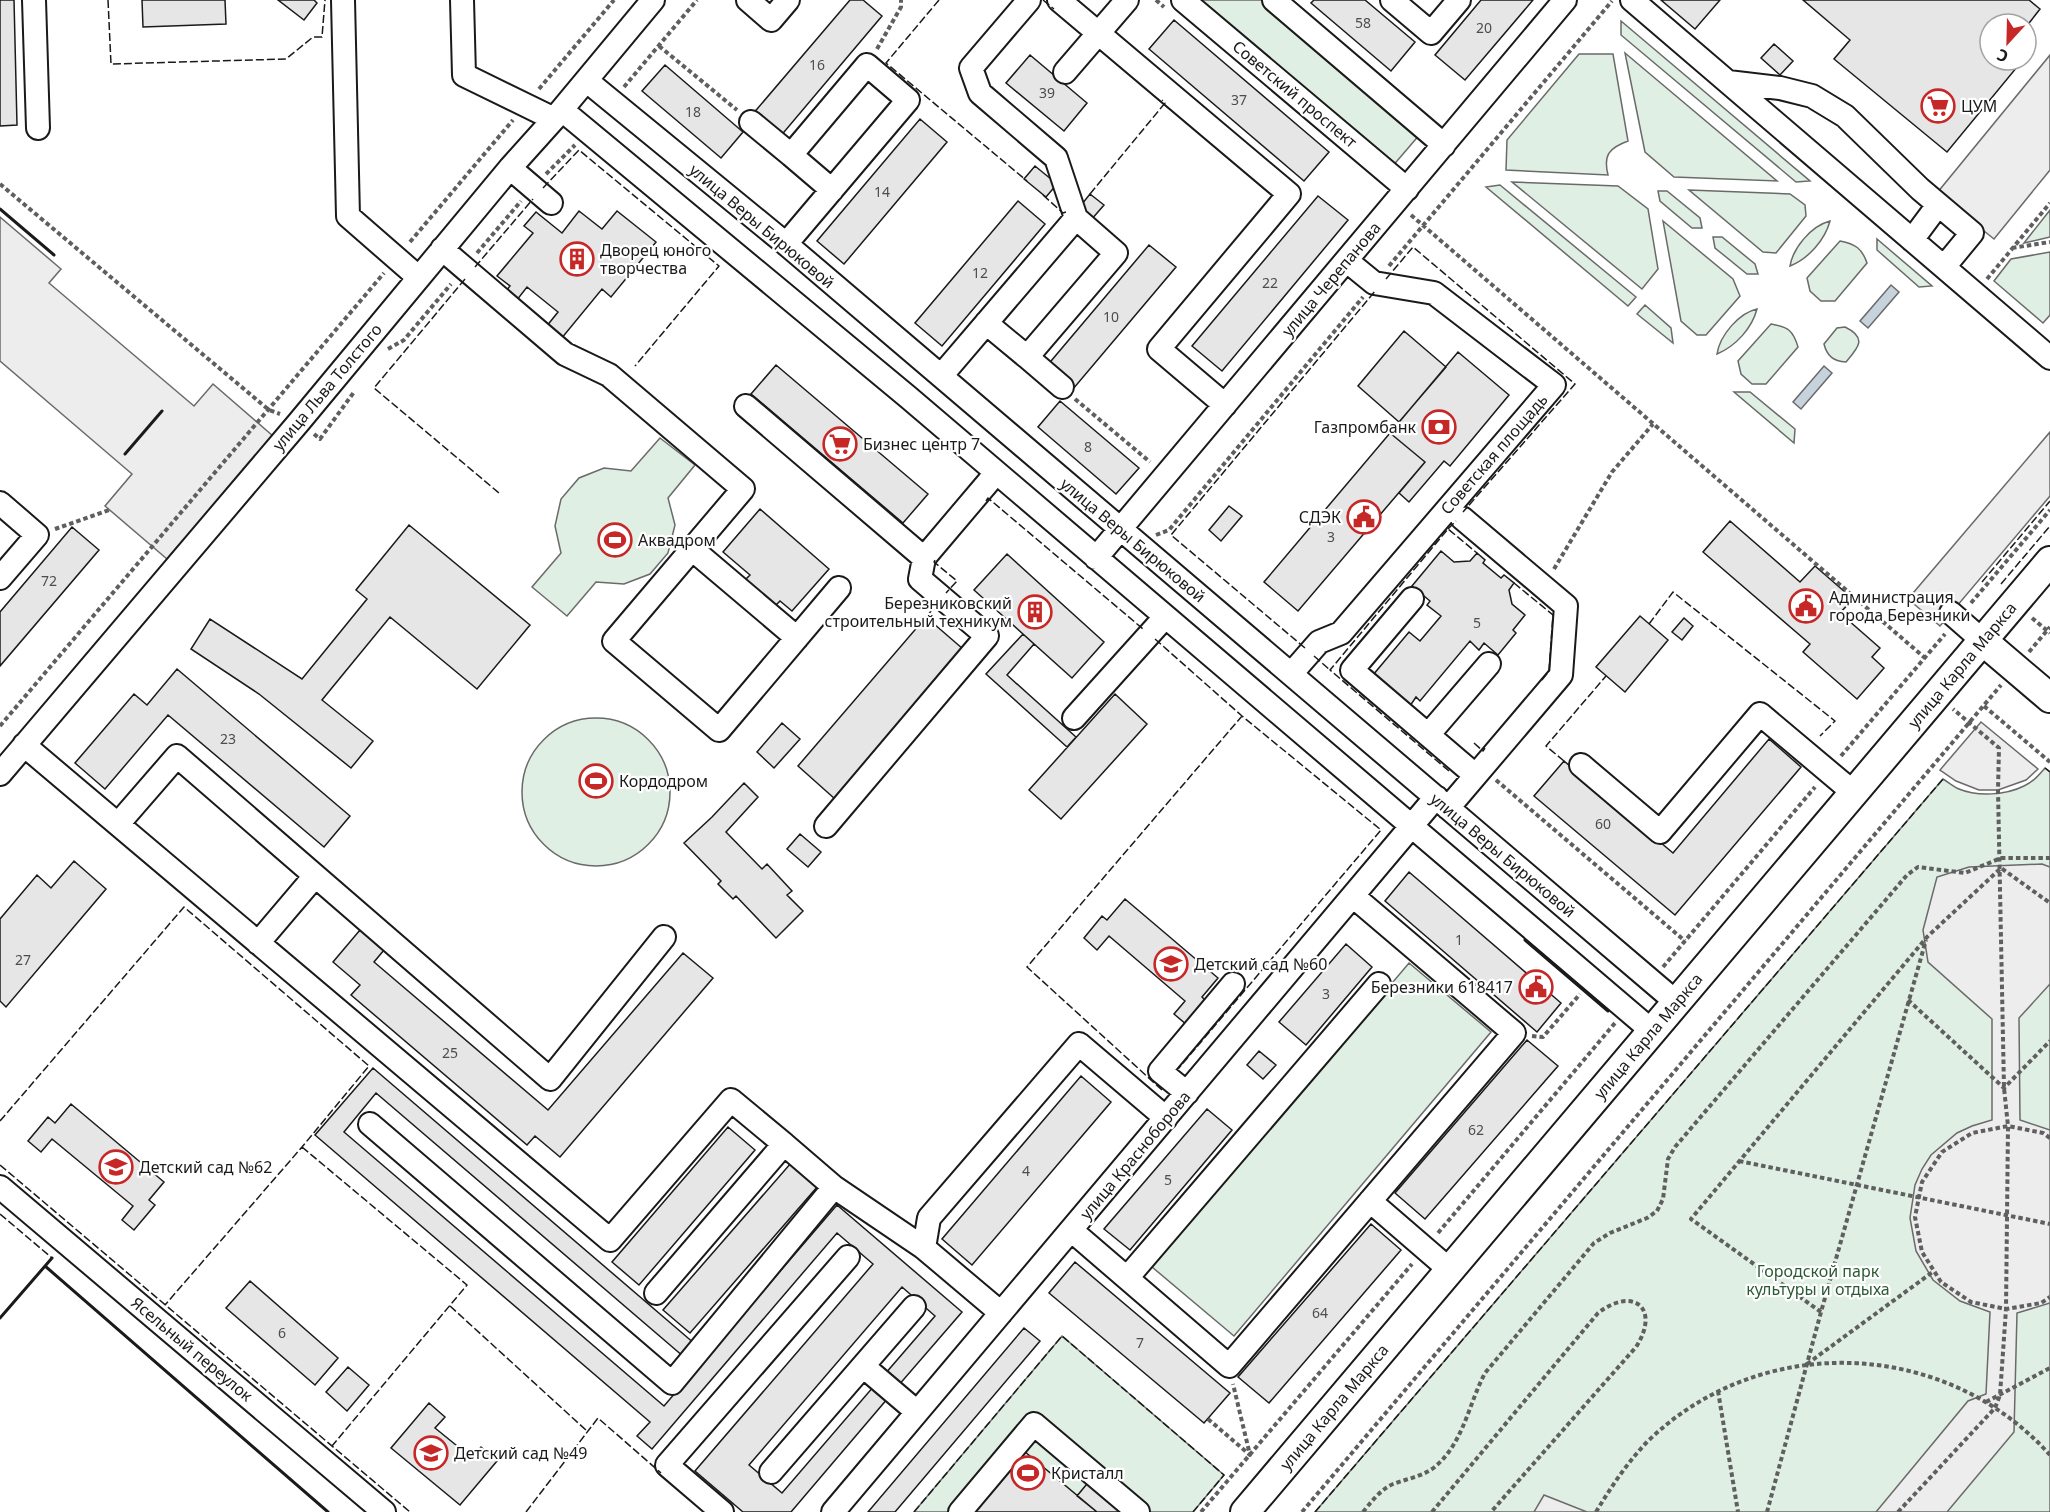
<svg xmlns="http://www.w3.org/2000/svg" width="2050" height="1512" font-family="'Noto Sans',sans-serif">
<style>
.green{fill:#e0efe3;stroke:#6a6a6a;stroke-width:1.5}
.parking{fill:#ededed;stroke:#6a6a6a;stroke-width:1.5}
.water{fill:#c6d2dc;stroke:#6a6a6a;stroke-width:1.5}
.building{fill:#e6e6e6;stroke:#1a1a1a;stroke-width:1.5}
.lines{fill:none;stroke-linecap:round;stroke-linejoin:round}
.minor-casing{stroke:#1a1a1a;stroke-width:26}
.major-casing{stroke:#1a1a1a;stroke-width:32}
.path{stroke:#5f5f5f;stroke-width:4;stroke-dasharray:4.5 3;stroke-linecap:butt}
.minor{stroke:#fff;stroke-width:22}
.major{stroke:#fff;stroke-width:28}
.fence{stroke:#1a1a1a;stroke-width:1.5;stroke-dasharray:8 3;stroke-linecap:butt}
.wall{stroke:#1a1a1a;stroke-width:3}
.labels{text-anchor:middle;stroke-width:4.5;stroke-linejoin:round;paint-order:stroke}
.number-label{font-size:14px;fill:#4d4d4d}
.street-label{font-size:16px;fill:#1a1a1a;stroke:#fff}
.poi-label{font-size:16px;fill:#1a1a1a;stroke:#fff;text-anchor:start}
.park-label{font-size:16px;fill:#2b5a34;stroke:#fff}
</style>
<rect width="100%" height="100%" fill="#fff"/>
<path class="green" d="M1192 0H1263L1421 133 1391 168Z
M1621 21 1810 181 1796 182 1621 35Z
M1625 53 1777 181 1674 177 1645 152Z
M1579 54H1613L1628 141C1609 148 1603 155 1608 175L1506 170 1507 140Z
M1512 182 1618 186 1648 209 1658 269 1642 289Z
M1500 185 1636 297 1628 306 1486 187Z
M1689 190 1790 194 1805 205 1806 216 1776 253 1763 252Z
M1658 191H1667L1700 218 1702 228H1692L1660 201Z
M2050 210V237L2024 243Z
M1663 221 1733 279 1740 296 1706 335H1697L1681 321Z
M1830 221C1825 240 1808 259 1790 266 1793 248 1811 226 1830 221Z
M1713 237H1722L1755 264 1758 274H1747L1715 248Z
M1877 239 1932 286 1919 287 1877 250Z
M1840 241C1855 244 1862 248 1867 263L1835 301H1821L1810 291 1807 278Z
M2050 252V315L2043 323 1994 281 2011 259Z
M1645 305 1671 328 1673 343 1637 314Z
M1757 309C1752 328 1736 346 1717 354 1720 335 1739 313 1757 309Z
M1771 324C1788 327 1793 330 1798 347L1766 384H1752L1741 374 1738 361Z
M1845 327C1868 338 1858 348 1846 362 1833 361 1827 356 1824 344L1837 328Z
M1734 392H1750L1795 429 1794 443Z
M660 438 695 465 668 498 675 525 668 553 650 574 624 584 596 582 567 616 532 587 561 553 555 526 561 499 579 478 604 468 631 471Z
M522 792a74 74 0 1 1 148 0a74 74 0 1 1-148 0Z
M2045 768 2050 772V1512H1315L1943 779C1948 782 1954 787 1959 789 1978 797 2006 795 2024 786 2033 782 2039 775 2045 768Z
M1409 963 1491 1032 1234 1336 1152 1267Z
M1062 1336 1224 1475 1193 1512H914Z"/>
<path class="parking" d="M2050 55V170L1994 239 1937 193Z
M0 217 61 269 49 283 194 406 213 384 273 436 167 559 105 506 132 474 0 361Z
M2050 432V496L1940 626 1908 599Z
M1981 722 2038 769 2026 780 1998 790H1979L1956 781 1940 770Z
M2042 864 2050 867V984L2019 1018 2020 1120 2050 1130V1303L2017 1313 2014 1432 1947 1512H1876L1968 1401 1986 1394 1990 1312 1960 1301 1933 1280 1916 1251 1910 1218 1915 1185 1922 1169 1931 1155 1957 1133 1972 1126 1992 1120V1019L1928 962 1923 930 1937 877 1969 867Z
M1544 1495 1587 1512H1534Z"/>
<path class="water" d="M1891 285 1899 292 1868 328 1860 321Z
M1824 366 1832 373 1801 409 1793 402Z"/>
<path class="building" d="M0 0H14L17 125 0 126Z
M142 0H225L226 24 143 27Z
M278 0H314L317 3 304 20Z
M850 0H863L882 16 779 138 752 115Z
M1314 0H1365L1415 42 1391 71 1311 3Z
M1481 0H1533L1465 80 1435 55Z
M1661 0H1720L1695 29Z
M1803 0H2029L2040 9 2026 27V24H1990V60L2022 61 1947 152 1834 59 1850 40Z
M1174 20 1329 152 1304 181 1149 49Z
M1774 44 1793 61 1780 75 1761 58Z
M1030 55 1087 103 1064 131 1006 83Z
M665 65 743 132 721 158 642 91Z
M920 119 947 142 844 264 817 241Z
M1035 166 1057 184 1046 197 1024 179Z
M1090 194 1104 205 1091 220 1078 209Z
M1318 196 1348 220 1222 371 1192 346Z
M1018 201 1045 224 942 346 915 323Z
M579 211 602 229 617 211 656 242 611 297 602 289 561 339 546 327 558 312 527 287 513 305 502 296 510 286 497 276 533 233 524 226 536 212 562 233Z
M1149 245 1176 267 1073 389 1046 367Z
M1404 331 1446 367 1399 422 1358 386Z
M1458 352 1509 395 1450 466 1444 461 1409 502 1399 493 1425 462 1390 433Z
M776 365 928 494 903 523 751 394Z
M1060 401 1139 468 1116 494 1038 427Z
M1390 433 1425 462 1298 611 1264 582Z
M1229 506 1242 516 1221 541 1209 530Z
M760 509 829 569 792 611 780 601 775 606 745 580 750 575 723 552Z
M1730 521 1800 582 1815 566 1853 599 1840 613 1880 648 1872 657 1884 668 1857 699 1803 652 1810 644 1703 552Z
M409 525 530 625 477 689 390 617 322 700 373 741 351 768 259 694 191 649 210 619 302 679 367 599 356 590Z
M72 527 99 550 0 666V612Z
M1441 551 1454 562 1470 561 1477 553 1485 560 1483 563 1501 578 1504 575 1514 583 1509 590 1512 604 1525 615 1513 630 1516 633 1498 655 1484 643 1479 650 1470 641 1420 701 1416 697 1410 706 1373 675 1409 632 1420 641 1441 616 1427 605 1430 601 1412 586Z
M1007 554 1104 642 1072 678 974 590Z
M1640 616 1668 640 1625 692 1596 667Z
M926 617 963 649 835 799 798 766Z
M1684 618 1693 626 1682 640 1672 632Z
M1023 634 1034 644 1007 675 1076 737 1067 747 986 674Z
M177 669 350 816 324 847 168 715 105 789 75 763 134 694 147 705Z
M1115 694 1147 724 1061 819 1029 790Z
M782 723 800 739 774 768 757 752Z
M1769 739 1801 767 1675 915 1534 796 1564 761 1673 853Z
M744 783 758 797 726 832 762 869 767 864 792 891 787 895 803 911 776 938 736 896 733 899 718 884 721 881 684 843 712 817Z
M800 834 821 852 808 867 787 849Z
M74 861 106 889 6 1007 0 1001V919L37 875 51 888Z
M1409 872 1561 1003 1537 1032 1385 901Z
M1125 899 1218 978 1202 997 1207 1002 1187 1025 1174 1014 1185 1001 1109 936 1097 950 1084 938 1102 916 1107 920Z
M360 930 384 950 374 962 548 1110 683 953 713 978 560 1157 535 1136 527 1145 351 995 360 985 333 962Z
M1346 944 1372 967 1306 1045 1279 1022Z
M1527 1040 1558 1066 1425 1219 1395 1193Z
M1259 1051 1276 1065 1263 1079 1247 1065Z
M373 1068 695 1344 684 1357 376 1093 344 1132 664 1406 837 1205 962 1312 898 1386 885 1374 935 1316 902 1287 749 1465 782 1493 874 1386 888 1398 791 1512H743L695 1471 873 1264 837 1233 652 1449 637 1436 650 1422 315 1135Z
M1081 1076 1111 1102 972 1265 942 1239Z
M71 1104 164 1182 149 1200 155 1205 134 1230 122 1220 133 1206 52 1139 41 1152 28 1141 48 1117 55 1123Z
M1207 1109 1232 1130 1130 1250 1104 1229Z
M728 1127 755 1150 639 1285 612 1262Z
M791 1163 818 1186 690 1333 663 1310Z
M1371 1224 1401 1250 1269 1403 1238 1377Z
M1075 1262 1230 1393 1204 1423 1049 1293Z
M250 1281 338 1358 315 1385 226 1308Z
M1024 1328 1040 1341 895 1512H868Z
M348 1367 369 1385 347 1411 326 1392Z
M429 1403 445 1417 435 1428 472 1458 481 1447 497 1461 460 1505 391 1448Z
M1024 1451 1097 1512H972Z
M1091 1479 1131 1512H1097L1077 1496Z"/>
<g class="lines">
<defs>
<path id="minor" d="M34 0 38 128
M343 0 348 216 418 277
M462 0 464 75 554 119
M748 0 771 20 788 0
M1059 0 1289 194 1159 349 1225 405
M1183 0 1407 189
M1274 0 1444 145
M1392 0 1431 33 1459 0
M1632 0 2050 358
M1065 72 1127 0
M587 81 786 244 1676 1002
M1728 82 1780 88 1812 96 1845 116 1920 189 1972 233 1944 267
M562 110 908 397 1652 1031
M751 122 791 155
M510 168 551 203
M1912 240 1938 205
M786 244 797 231 908 100 867 65 791 155 832 190
M442 249 565 354 609 375 743 489 614 641 719 730 839 588
M986 323 1027 357 1116 253 1076 218 1056 158 980 93 971 68 1029 0
M1027 357 1062 387
M941 376 1076 218
M746 406 924 558 996 473
M0 503 37 535 0 578
M692 549 797 638
M1096 558 1565 0
M1412 599 1352 670 1475 775
M1951 613 1983 641
M1291 674 1319 642 1341 633 1554 385 1434 293 1374 283 1347 261
M1074 718 1165 617
M1428 735 1489 664
M24 745 610 1240 731 1100 784 1144
M1581 765 1660 832 1760 714 1854 793
M0 774 299 422 510 168 554 119 653 0
M1448 808 1561 675 1566 606 1462 518
M118 824 177 756 550 1079 664 937
M826 826 987 636 920 579 924 558
M258 943 315 876
M1187 1093 1160 1071 1233 984
M370 1124 672 1383 834 1187 924 1248 1001 1313
M0 1187 384 1512
M1370 1201 1450 1270
M1071 1230 1229 1366 1514 1033 1353 896
M924 1248 929 1218 1079 1044 1166 1118
M1127 1278 1379 984
M656 1293 784 1144 834 1187
M863 1366 917 1412
M771 1472 914 1307
M722 1512 667 1465 848 1257
M833 1512 1436 797
M960 1512 1034 1424 1138 1512"/>
<path id="major" d="M1983 641 2050 698
M1245 1512 2050 561"/>
</defs>
<use href="#minor" class="minor-casing"/>
<use href="#major" class="major-casing"/>
<path class="path" d="M1156 0 1164 7
M659 46 737 110
M877 49 901 7V0
M624 87 697 0
M539 89 614 0
M546 174 575 145
M0 184 269 410 280 414
M1411 215 1925 658
M410 242 513 120
M2012 248 2050 242
M477 253 521 201
M1389 266 1612 1
M1987 279 2050 203
M388 349 404 340 451 284
M1075 399 1150 462
M314 434 320 439 354 392
M55 529 109 510
M1156 535 1169 530 1363 297
M1554 569 1612 472 1653 424
M1971 603 2050 510
M2032 618 2050 633
M2029 652 2050 627
M1984 706 2050 762
M0 726 384 273
M1841 756 1945 634
M1496 780 1685 941
M1663 967 1815 787
M1908 1000 2004 1088 2050 1041
M1532 1036 1543 1037 1580 994
M2050 1138 2043 1133 2008 1126 1972 1133 1942 1152 1922 1182 1915 1217 1922 1252 1941 1282 1971 1302 2006 1309 2041 1303 2050 1297
M1739 1161 2050 1224
M1438 1233 1615 1023
M1821 1312 1691 1219 1927 937 2001 868 2050 903
M1807 1364 1934 1271
M1718 1391 1738 1512
M1986 1402 2050 1368
M1208 1419 1250 1455 1233 1384
M1201 1512 1412 1264
M1302 1512 2001 685
M1363 1512C1372 1501 1380 1490 1393 1484 1406 1479 1420 1477 1432 1469 1463 1446 1468 1405 1485 1373L1594 1243 1610 1233 1647 1218 1657 1211 1663 1199 1668 1159 1675 1147 1907 875 1918 867 1965 873 2001 858H2050
M1432 1512 1598 1313C1633 1286 1661 1308 1636 1347L1491 1512
M1596 1512C1611 1487 1627 1463 1647 1442 1760 1331 1945 1338 2050 1455
M1767 1512 1821 1312 1926 940
M1898 1512 1995 1408 2000 1395 2006 1309 2008 1126 2004 1088 1998 790 1999 748 1953 709"/>
<use href="#minor" class="minor"/>
<use href="#major" class="major"/>
<path class="fence" d="M108 0 111 64 286 59 313 37H322L325 0
M939 0 886 63 1027 181
M1043 0 1054 9
M543 188 579 150 719 266 635 366
M1090 194 1165 103 1162 100
M1043 195 1063 213 1066 212
M475 267 533 199
M465 279 374 388 499 493
M1386 279 1413 247 1575 384 1463 512
M986 501 988 498 1143 629
M1448 529 1456 521
M935 560 934 562 957 581 946 593
M1982 582 2050 501
M1514 583 1553 615 1549 671 1541 681
M2001 584 2050 526
M926 617 938 603
M1649 624 1673 592 1835 721 1820 736
M1155 639 1242 716 1381 830 1178 1069
M1305 648 1171 535 1376 290
M1314 656 1330 670
M1474 743 1483 751 1485 748
M1564 761 1546 746 1606 676
M2045 768 2050 772
M1449 771 1330 670 1448 529 1477 553
M1162 1090 1027 967 1242 716
M0 1121 184 907 369 1066 302 1147 165 1305
M302 1147 467 1285 332 1446
M0 1165 410 1512
M0 1214 52 1258
M450 1306 587 1431
M526 1512 598 1418 661 1473
M914 1512 1062 1336 1224 1475 1193 1512
M1315 1512 1943 779"/>
<path class="wall" d="M0 209 54 255
M125 454 162 411
M1525 940 1608 1011
M45 1266 328 1512
M0 1318 52 1258"/>
</g>
<defs>
<symbol id="supermarket-ring" viewBox="-11 -11 22 22"><circle r="9.5" fill="#fff" stroke="#c62828" stroke-width="1.5"/><path d="M-6-5.5h2.5l.6 2H6L4.5 2H-2.5L-4.4-4H-6ZM-1.5 3.2a1.3 1.3 0 1 0 .1 0ZM3 3.2a1.3 1.3 0 1 0 .1 0Z" fill="#c62828"/></symbol>
<symbol id="building-ring" viewBox="-11 -11 22 22"><circle r="9.5" fill="#fff" stroke="#c62828" stroke-width="1.5"/><path d="M-4-6H4V6H1V3H-1V6H-4ZM-2.5-4.3h1.7v1.8h-1.7ZM.8-4.3h1.7v1.8H.8ZM-2.5-1h1.7V.8h-1.7ZM.8-1h1.7V.8H.8Z" fill="#c62828"/></symbol>
<symbol id="bank-ring" viewBox="-11 -11 22 22"><circle r="9.5" fill="#fff" stroke="#c62828" stroke-width="1.5"/><path d="M-6-4H6V4H-6ZM0-2.3a2.3 2.3 0 1 0 0 4.6a2.3 2.3 0 1 0 0-4.6Z" fill="#c62828"/></symbol>
<symbol id="civic-ring" viewBox="-11 -11 22 22"><circle r="9.5" fill="#fff" stroke="#c62828" stroke-width="1.5"/><path d="M-.6-6.5H3V-4.5H.6V-3L4-1V1h2V6H-6V1h2V-1L-.6-3ZM-1.2 2.5V6h2.4V2.5Z" fill="#c62828"/></symbol>
<symbol id="stadium-ring" viewBox="-11 -11 22 22"><circle r="9.5" fill="#fff" stroke="#c62828" stroke-width="1.5"/><path d="M0-5a6.5 5 0 1 0 0 10a6.5 5 0 1 0 0-10ZM-3.5-1.8h7v3.6h-7Z" fill="#c62828"/></symbol>
<symbol id="school-ring" viewBox="-11 -11 22 22"><circle r="9.5" fill="#fff" stroke="#c62828" stroke-width="1.5"/><path d="M0-5L7-2L0 1L-7-2ZM-4 1L0 2.5L4 1V4Q0 6-4 4Z" fill="#c62828"/></symbol>
</defs>
<g fill-rule="evenodd">
<use href="#supermarket-ring" x="1919" y="87" width="38" height="38"/>
<use href="#building-ring" x="558" y="240" width="38" height="38"/>
<use href="#bank-ring" x="1420" y="408" width="38" height="38"/>
<use href="#supermarket-ring" x="821" y="425" width="38" height="38"/>
<use href="#civic-ring" x="1345" y="498" width="38" height="38"/>
<use href="#stadium-ring" x="596" y="521" width="38" height="38"/>
<use href="#civic-ring" x="1787" y="587" width="38" height="38"/>
<use href="#building-ring" x="1016" y="593" width="38" height="38"/>
<use href="#stadium-ring" x="577" y="762" width="38" height="38"/>
<use href="#school-ring" x="1152" y="945" width="38" height="38"/>
<use href="#civic-ring" x="1517" y="968" width="38" height="38"/>
<use href="#school-ring" x="97" y="1148" width="38" height="38"/>
<use href="#school-ring" x="412" y="1434" width="38" height="38"/>
<use href="#stadium-ring" x="1009" y="1454" width="38" height="38"/>
</g>
<g class="labels">
<g class="number-label">
<text x="1363" y="28">58</text>
<text x="1484" y="33">20</text>
<text x="817" y="70">16</text>
<text x="1047" y="98">39</text>
<text x="1239" y="105">37</text>
<text x="693" y="117">18</text>
<text x="882" y="197">14</text>
<text x="980" y="278">12</text>
<text x="1270" y="288">22</text>
<text x="1111" y="322">10</text>
<text x="1088" y="452">8</text>
<text x="1331" y="542">3</text>
<text x="49" y="586">72</text>
<text x="1477" y="628">5</text>
<text x="228" y="744">23</text>
<text x="1603" y="829">60</text>
<text x="1459" y="945">1</text>
<text x="23" y="965">27</text>
<text x="1326" y="999">3</text>
<text x="450" y="1058">25</text>
<text x="1476" y="1135">62</text>
<text x="1026" y="1176">4</text>
<text x="1168" y="1185">5</text>
<text x="1320" y="1318">64</text>
<text x="282" y="1338">6</text>
<text x="1140" y="1348">7</text>
</g>
<g class="street-label">
<text transform="translate(1295 94) rotate(40)" y="6">Советский проспект</text>
<text transform="translate(762 226) rotate(40)" y="6">улица Веры Бирюковой</text>
<text transform="translate(1331 279) rotate(-50)" y="6">улица Черепанова</text>
<text transform="translate(327 387) rotate(-50)" y="6">улица Льва Толстого</text>
<text transform="translate(1494 454) rotate(-49)" y="6">Советская площадь</text>
<text transform="translate(1133 540) rotate(40)" y="6">улица Веры Бирюковой</text>
<text transform="translate(1962 665) rotate(-50)" y="6">улица Карла Маркса</text>
<text transform="translate(1503 855) rotate(40)" y="6">улица Веры Бирюковой</text>
<text transform="translate(1648 1036) rotate(-50)" y="6">улица Карла Маркса</text>
<text transform="translate(1135 1155) rotate(-50)" y="6">улица Красноборова</text>
<text transform="translate(192 1349) rotate(40)" y="6">Ясельный переулок</text>
<text transform="translate(1334 1407) rotate(-50)" y="6">улица Карла Маркса</text>
</g>
<g class="poi-label">
<text x="1961" y="112">ЦУМ</text>
<text x="600" y="256">Дворец юного<tspan x="600" dy="18">творчества</tspan></text>
<text x="1416" y="433" text-anchor="end">Газпромбанк</text>
<text x="863" y="450">Бизнес центр 7</text>
<text x="1341" y="523" text-anchor="end">СДЭК</text>
<text x="638" y="546">Аквадром</text>
<text x="1829" y="603">Администрация<tspan x="1829" dy="18">города Березники</tspan></text>
<text x="1012" y="609" text-anchor="end">Березниковский<tspan x="1012" dy="18">строительный техникум</tspan></text>
<text x="619" y="787">Кордодром</text>
<text x="1194" y="970">Детский сад №60</text>
<text x="1513" y="993" text-anchor="end">Березники 618417</text>
<text x="139" y="1173">Детский сад №62</text>
<text x="454" y="1459">Детский сад №49</text>
<text x="1051" y="1479">Кристалл</text>
</g>
<g class="park-label">
<text x="1818" y="1277">Городской парк<tspan x="1818" dy="18">культуры и отдыха</tspan></text>
</g>
</g>
<g transform="translate(2008 42) rotate(202)"><circle r="28" fill="#ffffff" stroke="#a3a3a3" stroke-width="1.5"/>
<path d="M0-4.5L10 22L0 15L-10 22Z" fill="#c62828"/>
<text y="-9" font-size="16" font-weight="bold" text-anchor="middle" fill="#1a1a1a">С</text>
</g>
</svg>
